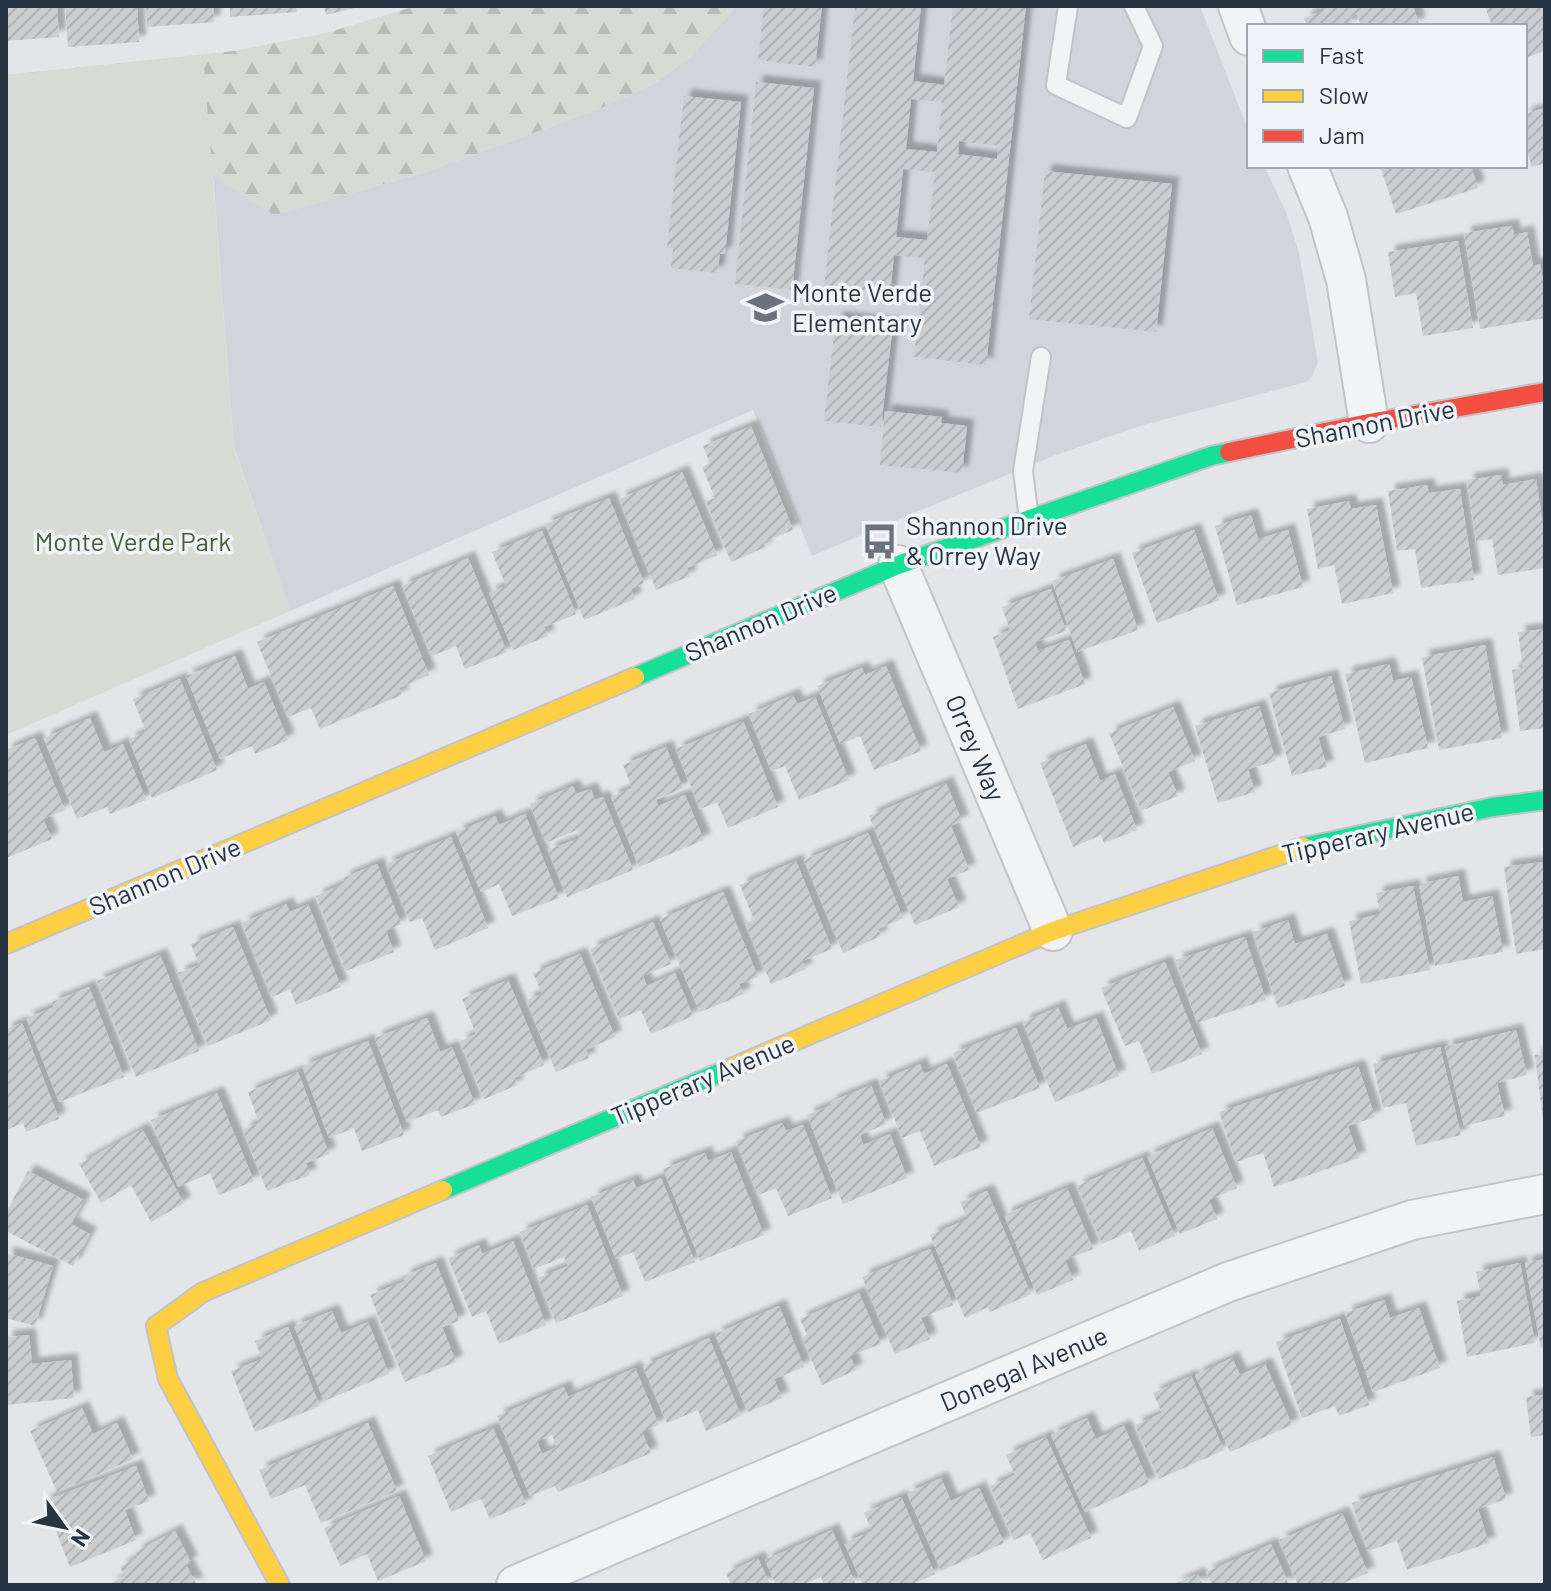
<svg xmlns="http://www.w3.org/2000/svg" width="1551" height="1591" font-family="Barlow,sans-serif">
<style>
.built{fill:#d0d5dc}
.forest{fill:url(#forest-firs)}
.park{fill:#d4dcd3}
.building{fill:url(#building-hatch);fill-rule:evenodd;filter:url(#shadow)}
.lines{fill:none;stroke-linecap:round;stroke-linejoin:round}
.lane-casing{stroke:#c1c3c6;stroke-width:22}
.street-casing{stroke:#c1c3c6;stroke-width:42}
.fast-casing{stroke:#c1c3c6;stroke-width:22}
.slow-casing{stroke:#c1c3c6;stroke-width:22}
.jam-casing{stroke:#c1c3c6;stroke-width:22}
.lane{stroke:#f2f3f5;stroke-width:18}
.street{stroke:#f2f3f5;stroke-width:38}
.fast{stroke:#16e098;stroke-width:18}
.slow{stroke:#ffcf43;stroke-width:18}
.jam{stroke:#f24e42;stroke-width:18}
.labels{text-anchor:middle;stroke-width:7;stroke-linejoin:round;paint-order:stroke}
.poi-label{font-size:26px;fill:#273444;stroke:#f0f4f8;text-anchor:start}
.street-label{font-size:26px;fill:#273444;stroke:#f0f4f8}
.park-label{font-size:26px;fill:#3f6133;stroke:#f0f4f8}
</style>
<defs>
<pattern id="forest-firs" width="22" height="20" patternUnits="userSpaceOnUse" patternTransform="scale(2)"><rect width="22" height="20" fill="#d4dcd3"/><path d="M5 1l3.5 6h-7zM16 11l3.5 6h-7z" fill="#b6bdb6"/></pattern>
<pattern id="building-hatch" width="6" height="6" patternUnits="userSpaceOnUse" patternTransform="scale(2)"><rect width="6" height="6" fill="#cbced1"/><path d="M-1 1l2-2M0 6l6-6M5 7l2-2" fill="none" stroke="#aeb2b5"/></pattern>
<filter id="shadow"><feDropShadow dx="7" dy="-7" stdDeviation="2" flood-color="#0004"/></filter>
</defs>
<rect width="100%" height="100%" fill="#e3e5e8"/>
<path class="built" d="M737 6H1200L1249 132V166H1264L1286 212 1299 253 1318 362 1312 377 1306 382 1140 426 1056 455 909 515 812 556 753 410 290 611 234 446 213 175 274 215 426 172 599 109 654 84 690 57Z"/>
<path class="forest" d="M416 6H737L690 57 654 84 599 109 426 172 274 215 213 175 6 75 234 51 326 33Z"/>
<path class="park" d="M203 55 234 448 290 611 6 735V75Z"/>
<path class="building" d="M6 6H57L59 37 6 41Z
M65 6H137L139 42 68 47Z
M146 6H213L214 22 147 27Z
M230 6H296L297 12 230 17Z
M324 6H358V7L326 15Z
M764 6H822L815 67 758 60Z
M855 6H921L913 81 944 85 953 6H1026L986 365 914 357 925 258 894 255 890 294 824 287ZM911 99 942 102 937 152 906 149ZM959 141 999 146 997 159 958 154ZM903 169 935 172 927 240 896 237Z
M1323 6H1413L1419 24 1412 26H1361L1357 14 1350 17 1353 26H1307L1304 18 1324 11Z
M1485 6H1545V51L1525 58V26H1492Z
M756 82 814 88 792 290 735 284Z
M684 96 741 102 725 254H720L717 273 671 268 673 248H667Z
M1545 108V163L1532 167 1525 145V114Z
M1380 166H1471L1478 188 1396 214Z
M1045 171 1172 184 1156 332 1029 319Z
M1512 226 1514 235 1527 232 1533 266 1540 264 1545 291V318L1480 329 1464 233Z
M1458 241 1473 328 1423 336 1416 293 1395 297 1388 252Z
M836 318 893 324 881 427 824 421Z
M885 411 942 417 941 423 967 426 962 473 880 465Z
M751 426 793 530 763 542 766 547 731 562 706 501 715 498 702 467 710 463 703 446Z
M682 472 717 555 687 568 690 576 656 590 619 499Z
M1501 475 1503 485 1536 479 1545 537V568L1498 575 1492 539 1476 541 1467 480Z
M1427 485 1429 493 1460 489 1474 580 1421 588 1415 549 1397 551 1388 491Z
M609 498 644 583 631 589 635 599 584 620 545 524Z
M1349 501 1351 509 1376 505 1393 593 1342 604 1334 565 1318 569 1307 509Z
M1251 515 1258 539 1288 530 1303 587 1237 605 1215 526Z
M1194 530 1219 600 1157 623 1132 553Z
M542 531 576 614 544 627 548 636 513 650 489 593 506 586 492 552Z
M468 558 507 652 465 669 456 646 432 656 402 586Z
M1113 559 1138 630 1077 652 1052 581Z
M393 586 429 675 399 688 402 695 320 729 311 708 288 717 257 642Z
M1051 589 1066 631 1035 642 1038 651 1069 640 1085 684 1018 709 993 637 1010 630 1002 607Z
M1545 629V728L1520 731 1512 670 1523 668 1518 632Z
M1485 645 1502 738 1439 750 1422 657Z
M235 656 248 689 264 682 288 740 255 754 252 746 220 759 186 676Z
M1389 664 1393 681 1411 677 1428 748 1365 763 1345 674Z
M886 666 921 751 874 770 860 736 840 744 817 686 862 668 865 675Z
M1331 676 1345 729 1318 737 1327 767 1292 776 1269 693Z
M180 679 217 770 152 798 129 739 146 732 133 699Z
M793 695 797 704 815 697 849 780 799 800 785 766 771 771 749 714Z
M1259 706 1276 761 1248 769 1255 792 1218 803 1195 726Z
M1173 707 1195 761 1168 772 1178 796 1141 811 1109 733Z
M90 718 104 752 123 744 146 800 110 814 107 807 77 819 44 738Z
M743 721 778 807 728 828 717 802 700 809 676 749Z
M35 738 65 810 43 819 52 839 6 858V750Z
M1086 744 1100 781 1115 774 1137 830 1104 843 1101 835 1073 847 1040 763Z
M666 747 683 788 656 800 658 806 685 795 704 840 639 867 611 797 632 788 623 765Z
M946 783 962 821 951 826 969 870 947 879 959 907 915 925 869 816Z
M573 786 576 794 591 789 595 800 603 797 633 870 567 897 548 850 580 838 577 830 546 843 530 804Z
M525 814 559 898 512 916 499 884 481 892 456 832 495 816 499 825Z
M868 833 903 918 878 929 881 936 843 953 804 860Z
M451 837 488 928 435 950 422 918 410 922 386 864Z
M796 861 832 949 802 961 806 969 771 984 745 923 754 920 740 885Z
M1542 862 1545 885V949L1516 954 1504 867Z
M377 864 401 924 386 931 394 952 346 971 316 896 345 883 343 878Z
M1458 876 1463 902 1492 896 1503 952 1435 966 1419 884Z
M1413 886 1430 970 1361 984 1349 921 1380 914 1376 893Z
M723 892 758 977 739 984 744 994 700 1012 660 919Z
M286 904 290 912 308 904 341 987 296 1005 290 989 272 997 242 923Z
M1288 920 1295 944 1327 934 1345 986 1278 1008 1253 932Z
M653 922 671 964 643 976 647 986 675 973 693 1016 651 1034 641 1010 619 1019 590 949Z
M233 927 271 1020 208 1046 178 973 199 965 191 944Z
M1245 937 1266 1000 1197 1023 1176 960Z
M580 954 615 1037 586 1050 589 1058 556 1072 526 1000 542 994 533 973Z
M160 955 199 1051 136 1077 97 981Z
M1165 962 1202 1054 1152 1074 1139 1041 1125 1046 1101 988Z
M508 980 544 1065 514 1078 517 1085 484 1099 460 1041 476 1034 462 999Z
M89 987 124 1077 59 1102 26 1018 54 1007 52 1002Z
M1058 1007 1067 1029 1096 1018 1119 1076 1055 1102 1023 1022Z
M427 1018 440 1052 452 1047 475 1104 441 1117 438 1110 407 1122 375 1038Z
M22 1023 59 1119 26 1132 23 1123 6 1130V1029Z
M1016 1028 1040 1088 977 1113 953 1053Z
M1516 1030 1527 1075 1497 1083 1505 1116 1464 1126 1445 1047Z
M368 1041 404 1135 362 1151 354 1128 329 1138 302 1066Z
M1440 1047 1461 1135 1416 1146 1406 1103 1383 1108 1373 1064Z
M1545 1054V1120H1543L1535 1055Z
M920 1064 924 1074 947 1064 981 1147 934 1166 920 1131 902 1138 879 1081Z
M1358 1066 1375 1117 1348 1126 1359 1158 1274 1187 1263 1153 1236 1162 1219 1112Z
M298 1072 329 1154 306 1163 310 1175 267 1191 243 1130 259 1123 248 1092Z
M871 1085 886 1124 860 1135 863 1145 890 1134 907 1178 843 1204 807 1115 831 1105 830 1102Z
M217 1093 254 1181 219 1195 210 1173 178 1187 151 1120Z
M782 1123 786 1131 803 1125 832 1198 788 1216 776 1188 758 1195 736 1141Z
M1212 1128 1237 1188 1209 1200 1217 1219 1180 1234 1147 1156Z
M142 1129 184 1203 151 1222 131 1185 101 1203 79 1164Z
M731 1152 764 1235 700 1261 663 1169 705 1153 708 1161Z
M1142 1158 1175 1236 1139 1251 1131 1231 1102 1244 1077 1186Z
M28 1171 84 1200 71 1224 90 1234 73 1266 6 1231V1213Z
M661 1178 695 1262 645 1282 633 1252 616 1259 591 1197 633 1180 636 1188Z
M1067 1188 1093 1249 1065 1260 1073 1280 1037 1295 1004 1215Z
M987 1191 1031 1294 990 1312 988 1307 965 1318 930 1235 968 1219 960 1202Z
M587 1205 623 1296 556 1323 538 1278 568 1266 564 1257 534 1269 520 1232Z
M513 1241 546 1325 499 1344 486 1311 472 1317 448 1258 479 1245 482 1254Z
M930 1249 953 1305 921 1318 930 1339 895 1354 862 1277Z
M6 1253 53 1266 35 1326 6 1318Z
M1545 1259V1347L1541 1348 1525 1263Z
M436 1263 459 1321 442 1327 456 1362 405 1382 370 1295 405 1281 404 1276Z
M1520 1263 1535 1343 1467 1357 1457 1301 1481 1296 1476 1272Z
M859 1293 881 1344 850 1356 856 1370 822 1385 802 1337 807 1335 800 1319Z
M1384 1300 1390 1318 1419 1308 1440 1368 1373 1392 1345 1313Z
M779 1306 804 1367 774 1379 782 1398 748 1412 715 1334Z
M332 1311 341 1333 368 1322 389 1374 324 1401 294 1326Z
M1340 1319 1369 1405 1339 1416 1335 1406 1302 1418 1276 1342Z
M288 1327 320 1406 255 1432 231 1371 262 1359 255 1341Z
M29 1335 32 1364 71 1360 74 1398 6 1405V1337Z
M709 1338 741 1416 706 1431 698 1410 667 1423 643 1366Z
M1232 1358 1240 1375 1265 1364 1292 1425 1230 1452 1195 1375Z
M635 1368 659 1425 642 1432 651 1453 558 1492 555 1486 530 1496 497 1416 564 1387 568 1397ZM552 1435 557 1447 542 1454 537 1441Z
M1191 1376 1224 1450 1159 1479 1135 1425 1162 1413 1153 1393Z
M1545 1395V1435L1531 1437 1526 1397Z
M82 1408 93 1434 117 1423 133 1459 57 1492 30 1431Z
M1087 1418 1096 1439 1124 1426 1149 1483 1085 1512 1051 1435Z
M368 1423 397 1491 321 1523 305 1485 271 1499 259 1470Z
M493 1428 526 1504 490 1519 481 1499 451 1512 428 1456Z
M1046 1437 1091 1538 1043 1560 1030 1533 1014 1540 990 1486 1015 1475 1006 1455Z
M1493 1457 1506 1499 1478 1509 1489 1543 1407 1570 1397 1541 1368 1551 1352 1503Z
M136 1466 149 1501 125 1510 136 1540 70 1567 44 1501Z
M941 1478 951 1501 979 1488 1004 1543 941 1571 907 1493Z
M399 1496 426 1561 378 1581 367 1554 340 1566 324 1528Z
M901 1497 935 1574 910 1585H863L844 1543 872 1531 864 1513Z
M1342 1513 1368 1573 1339 1585H1298L1279 1540Z
M832 1530 856 1585H824L821 1577 806 1583V1585H776L765 1560Z
M175 1531 191 1562 186 1565 197 1585H108L125 1576 120 1567 138 1557 135 1552Z
M1271 1544 1289 1585H1212L1206 1572Z
M758 1558 770 1585H731L726 1573Z
M1198 1574 1203 1585H1172Z"/>
<g class="lines">
<defs>
<path id="lane" d="M1068 6 1056 85 1127 118 1153 46 1134 6
M1029 519 1023 471 1041 357"/>
<path id="street" d="M1238 6 1249 36
M1307 166 1328 217 1346 280 1369 423
M898 565 1053 931
M516 1585 1228 1282 1412 1220 1545 1194"/>
<path id="fast" d="M635 677 898 565 1211 456 1229 452
M1304 847 1493 807 1545 800
M443 1190 731 1068"/>
<path id="slow" d="M6 944 635 677
M731 1068 1053 931 1304 847
M280 1585 168 1379 156 1326 203 1292 443 1190"/>
<path id="jam" d="M1229 452 1369 423 1545 392"/>
</defs>
<use href="#lane" class="lane-casing"/>
<use href="#street" class="street-casing"/>
<use href="#fast" class="fast-casing"/>
<use href="#slow" class="slow-casing"/>
<use href="#jam" class="jam-casing"/>
<use href="#lane" class="lane"/>
<use href="#street" class="street"/>
<use href="#fast" class="fast"/>
<use href="#slow" class="slow"/>
<use href="#jam" class="jam"/>
</g>
<defs>
<symbol id="school-bare" viewBox="-9 -9 18 18"><path d="M0-5L7-2L0 1L-7-2ZM-4 1L0 2.5L4 1V4Q0 6-4 4Z" fill="#69727d" stroke="#f0f4f8" stroke-width="2.5" paint-order="stroke"/></symbol>
<symbol id="bus-bare" viewBox="-9 -9 18 18"><path d="M-5-6H5V4H4V6H2V4H-2V6H-4V4H-5ZM-3.5-4V0h7V-4ZM-3.5 1.2v1.5H-2V1.2ZM2 1.2v1.5H3.5V1.2Z" fill="#69727d" stroke="#f0f4f8" stroke-width="2.5" paint-order="stroke"/></symbol>
</defs>
<g fill-rule="evenodd">
<use href="#school-bare" x="740" y="282" width="51" height="51"/>
<use href="#bus-bare" x="854" y="516" width="51" height="51"/>
</g>
<g class="labels">
<g class="poi-label">
<text x="792" y="302">Monte Verde<tspan x="792" dy="30">Elementary</tspan></text>
<text x="906" y="535">Shannon Drive<tspan x="906" dy="30">&amp; Orrey Way</tspan></text>
</g>
<g class="street-label">
<text transform="translate(1375 424) rotate(-11)" y="9">Shannon Drive</text>
<text transform="translate(761 623) rotate(-23)" y="9">Shannon Drive</text>
<text transform="translate(975 748) rotate(67)" y="9">Orrey Way</text>
<text transform="translate(1378 833) rotate(-13)" y="9">Tipperary Avenue</text>
<text transform="translate(165 877) rotate(-23)" y="9">Shannon Drive</text>
<text transform="translate(703 1080) rotate(-23)" y="9">Tipperary Avenue</text>
<text transform="translate(1024 1369) rotate(-23)" y="9">Donegal Avenue</text>
</g>
<g class="park-label">
<text x="133" y="551">Monte Verde Park</text>
</g>
</g>
<rect width="1551" height="1591" fill="none" stroke="#273444" stroke-width="16"/>
<rect x="1247" y="24" width="280" height="144" fill="#f0f4f8" stroke="#a0a7b0" stroke-width="2"/>
<rect x="1263" y="50" width="40" height="12" fill="#16e098" stroke="#a0a7b0" stroke-width="2"/>
<text x="1319" y="64" font-size="24" fill="#273444">Fast</text>
<rect x="1263" y="90" width="40" height="12" fill="#ffcf43" stroke="#a0a7b0" stroke-width="2"/>
<text x="1319" y="104" font-size="24" fill="#273444">Slow</text>
<rect x="1263" y="130" width="40" height="12" fill="#f24e42" stroke="#a0a7b0" stroke-width="2"/>
<text x="1319" y="144" font-size="24" fill="#273444">Jam</text>
<g transform="translate(64 1527) rotate(123)" stroke="#f0f4f8" stroke-width="6" paint-order="stroke">
<path d="M0-6L14 30L0 20L-14 30Z" fill="#273444"/>
<text y="-12" font-size="22" font-weight="bold" text-anchor="middle" fill="#273444">N</text>
</g>
</svg>
